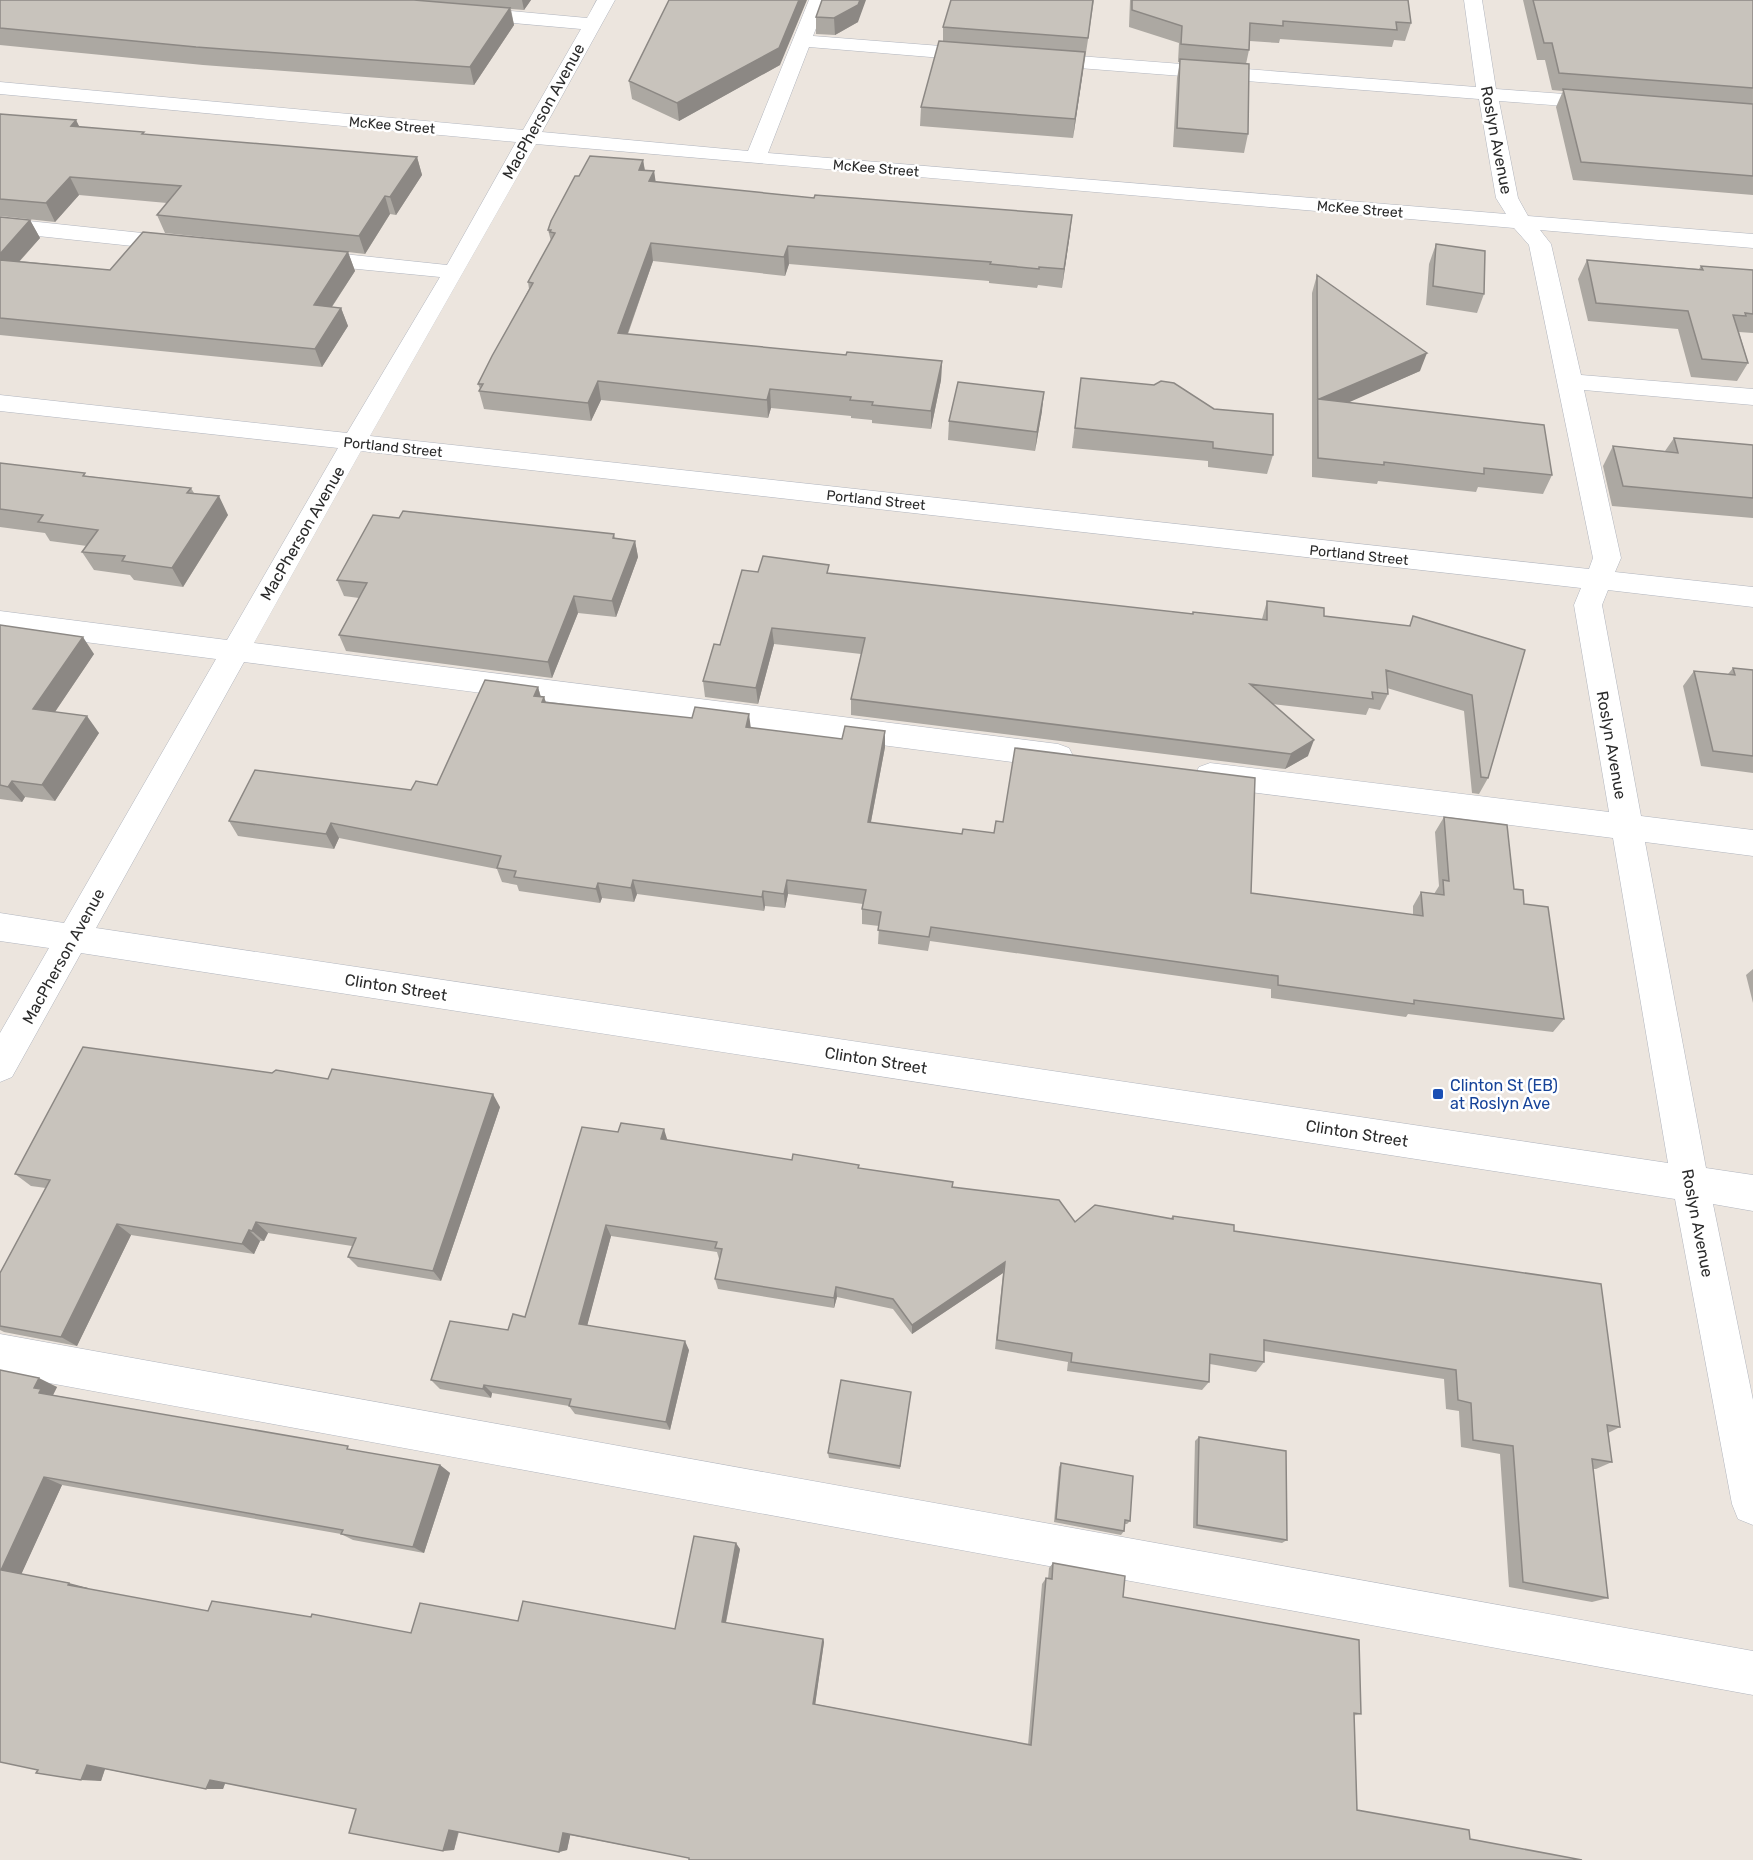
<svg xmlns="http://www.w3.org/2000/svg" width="1753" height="1860" font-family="Rubik,sans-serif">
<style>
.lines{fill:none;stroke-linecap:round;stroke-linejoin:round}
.minor-casing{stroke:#b1b5be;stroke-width:1}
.minor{fill:#fff;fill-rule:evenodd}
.wall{fill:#aca8a2}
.shaded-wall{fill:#8c8884}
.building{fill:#c8c3bc;stroke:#8c8884;stroke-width:1.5}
.transit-dot{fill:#1a4fb4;stroke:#fff;stroke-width:2}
.labels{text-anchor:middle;stroke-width:5;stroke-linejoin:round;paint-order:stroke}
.far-street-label{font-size:14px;fill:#2b2b2b;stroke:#fff}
.street-label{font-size:16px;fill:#2b2b2b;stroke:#fff}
.transit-label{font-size:16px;fill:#164399;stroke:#fff;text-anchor:start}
</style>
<rect width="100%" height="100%" fill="#ece5de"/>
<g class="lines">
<defs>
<path id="minor" d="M597 0H615L542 132 748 151 809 0H827L813 36 979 49 986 51 989 55 986 59 979 61 809 47 768 153 1506 214 1496 198 1479 99 1040 65 1033 63 1030 59 1033 55 1040 53 1476 87 1464 0H1482L1496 89 1605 97 1612 99 1615 103 1612 107 1605 109 1499 101 1518 198 1528 216 1753 234V248L1540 230 1551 244 1581 375 1753 389V405L1584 390 1621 558 1615 572 1753 587V607L1608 590 1602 605 1641 816 1753 830V856L1645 842 1706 1168 1753 1175V1211L1713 1204 1753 1400V1525L1738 1519 1732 1504 1675 1199 81 953 12 1077 0 1082V1033L49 948 0 941V913L64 923 216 659 0 631V611L227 640 338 448 0 411V395L347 433 440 277 306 264 298 262 295 257 298 252 306 250 447 265 516 142 0 94V82L523 130 581 29 467 19 461 17 458 13 461 9 467 7 587 18ZM536 144 1514 228 1529 245 1593 558 1589 569 370 436ZM361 451 1581 588 1574 605 1609 812 1210 763 1199 767 1195 775 1199 783 1210 787 1613 838 1668 1163 96 928 244 662 1058 768 1069 764 1073 756 1069 748 1058 744 254 643Z
M0 218 180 237 188 239 191 244 188 249 180 251 0 232Z
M0 1334 1753 1651V1695L0 1374Z"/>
</defs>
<use href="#minor" class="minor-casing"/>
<use href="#minor" class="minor"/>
</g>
<path class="wall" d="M0 0H531L524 10 511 9 514 25 474 85 203 65 0 45Z
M822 0 858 22 835 35 816 34V17Z
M1094 0 1073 138 920 126 921 107 943 41V27Z
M1130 0H1408L1411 23 1405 41 1394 40 1392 47 1280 39 1279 43 1250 41 1249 50 1246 64 1248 134 1244 153 1173 147 1177 78 1180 62H1178L1179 43 1129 27Z
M1523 0H1753V195L1573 180 1556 107 1563 91 1552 90 1545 60H1537Z
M780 65 679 121 632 99 629 81Z
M0 114 76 120 79 127 145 135 417 157 422 175 396 215 390 214 365 254 348 252 355 271 332 307 341 308 348 326 322 367 0 335V217L30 220 40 238 20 261 110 270 324 250 165 233 157 215 167 203 79 195 55 222 0 216Z
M643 160 645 170 654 171 655 182 814 198 1072 215 1062 288 1038 285 1037 288 989 283V281L789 264 785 276 653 261 628 334 846 355 942 361 941 380 931 429 872 423V420L851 418V416L771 408 768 418 601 400 591 421 484 409 479 391 480 389 478 384 529 289 528 282 551 241 548 230 579 176Z
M1436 244 1484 294 1477 313 1426 305 1429 264Z
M1587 260 1699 269 1701 266 1753 270V333L1739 332 1748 363 1737 381 1691 377 1678 329 1588 321 1578 279Z
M1317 275 1420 371 1348 402 1552 475 1543 494 1478 487 1476 492 1378 481 1377 484 1312 477V293Z
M1081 378 1273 455 1267 474 1208 467V461L1072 448Z
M1042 411 1035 451 948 440 949 421Z
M1674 438 1753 445V518L1612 506 1603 466 1613 446 1665 451Z
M0 463 87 476 191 488 194 493 228 515 183 587 134 580 130 575 94 570 82 552 87 546 50 541 45 533 0 527Z
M399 518 614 534 615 538 635 541 638 557 616 617 578 613 552 678 346 651 339 635 359 598 344 596 337 580Z
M758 572 829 574 1193 614V612L1262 619 1267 601 1324 616 1409 626 1413 616 1525 650 1488 778 1479 794 1472 793 1464 711 1387 688 1388 694 1380 710 1369 708 1366 715 1272 704 1308 756 1285 769 851 715V699L861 654 774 644 758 704 705 697 703 681 720 645Z
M0 625 94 654 55 712 99 733 55 801 25 797 22 802 0 799Z
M1733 668 1753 670V773L1701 766 1683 686 1694 671 1728 674Z
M538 687 541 697H544L546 702 751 728 885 747 871 822 1251 893 1413 915V906L1421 892 1434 894 1439 886 1435 832 1444 817 1514 889 1524 904 1564 1019 1553 1032 1408 1014 1406 1017 1271 998V989L930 941 928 951 878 944 879 926 862 924V909L863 904 788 894 785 908 765 906 764 911 637 894 634 902 602 898 600 903 519 891 517 885 502 882 497 869 339 838 334 849 238 836 229 821 437 785Z
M1753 969V1003L1746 975Z
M272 1073 328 1079 500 1107 441 1281 358 1267 348 1257 352 1246 268 1233 264 1241H260L254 1254 131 1235 77 1346 4 1332 0 1330V1273L46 1188 31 1186 15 1174Z
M667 1140 792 1160 859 1168 953 1182V1188L1075 1222 1171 1218 1173 1216 1234 1231 1620 1427 1608 1433 1612 1462 1596 1469H1593L1608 1598 1592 1602 1509 1587 1500 1454 1461 1447 1459 1411 1446 1409 1444 1379 1264 1351V1362L1256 1372 1210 1364 1209 1382 1202 1390 1067 1371 1068 1362 995 1349 1003 1273 912 1334 893 1309 837 1297 834 1308 718 1289 715 1279 720 1259H719L717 1252 611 1236 587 1325 689 1350 670 1430 575 1414 569 1406 492 1393 491 1398 440 1389 431 1380 508 1330 525 1317Z
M0 1370 57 1387 53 1395 356 1451 440 1465 450 1473 424 1553 353 1540 341 1534 62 1485 21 1574 88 1588 87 1589 208 1611 411 1633 518 1621 675 1629 740 1549 726 1623 823 1639 824 1642 815 1704 1028 1745 1042 1584 1046 1578 1048 1579 1049 1568 1053 1563 1361 1714 689 1858 570 1835 567 1850 559 1852 459 1832 454 1850 356 1809 225 1783 223 1789H206L105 1769 101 1781 38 1770Z
M911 1392 900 1469 829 1458 828 1453Z
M1199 1437 1287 1540 1282 1543 1193 1528 1195 1441Z
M1061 1463 1130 1521 1127 1524H1125L1124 1531 1121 1535 1054 1522 1059 1467Z"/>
<path class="shaded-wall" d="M522 0H531L524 10Z
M799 0H807L780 65 679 121 677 103Z
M860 0H866L858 22 835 35 834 18Z
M510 8 514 25 474 85 470 67Z
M1085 52 1083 71 1073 138 1075 119Z
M76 120 85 138 71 126Z
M417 157 422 175 396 215 390 197Z
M643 160 646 179 639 170Z
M654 171 657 190 649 181Z
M70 177 79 195 55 222 46 203Z
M385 196 390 214 365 254 359 236Z
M1072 215 1070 234 1062 288 1064 269Z
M30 220 40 238 5 277 0 268V254Z
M651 243 653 261 621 352 618 333Z
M788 246 789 264 785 276 784 257Z
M348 252 355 271 321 323 314 305Z
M341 308 348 326 322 367 315 349Z
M1427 353 1420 371 1318 416 1319 399Z
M942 361 941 380 931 429V411Z
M598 381 601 400 591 421 588 403Z
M770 389 771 408 768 418 767 400Z
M1044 392 1042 411 1035 451 1037 432Z
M219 496 228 515 183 587 172 568Z
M635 541 638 557 616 617 612 601Z
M574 596 578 613 552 678 548 662Z
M772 628 774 644 758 704 756 688Z
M83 637 94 654 46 725 33 709Z
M538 687 542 702 544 697 549 713 534 696Z
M749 714 751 729 746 727Z
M87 716 99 733 55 801 42 785Z
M885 731V747L868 837V822Z
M1314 740 1308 756 1285 769 1291 754Z
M12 781 25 797 22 802 8 787Z
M331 823 339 838 334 849 326 834Z
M633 880 637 894 634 902 631 888Z
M787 880 788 894 785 908 784 894Z
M598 883 602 898 600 903 596 889Z
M763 891 765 906 764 911 762 897Z
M493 1094 500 1107 441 1281 433 1271Z
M664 1129 668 1142 661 1139Z
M256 1222 268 1233 264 1241 252 1231Z
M117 1224 131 1235 77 1346 61 1337Z
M606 1225 611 1236 585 1334 579 1324Z
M249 1230 260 1241 254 1254 242 1244Z
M1005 1262 1003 1273 912 1334V1325Z
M836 1287 837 1297 834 1308V1298Z
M685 1341 689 1350 670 1430 666 1422Z
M39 1378 57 1387 53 1395 39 1393 34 1388Z
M484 1385 492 1393 491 1398 483 1389Z
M440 1465 450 1473 424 1553 413 1547Z
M44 1477 62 1485 21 1575 1 1570Z
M736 1543 740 1549 725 1626 722 1622Z
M69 1583 88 1588 87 1590 68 1585Z
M823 1639 824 1642 815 1706 813 1704Z
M87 1765 106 1766 101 1781 81 1780Z
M210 1780 226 1781 223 1789H206Z
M459 1829 454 1850 443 1851 449 1830Z
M571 1832 567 1850 559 1852 563 1833Z"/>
<path class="building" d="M0 0H414L510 8 470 67 196 47 0 28Z
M669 0H799L779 48 677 103 629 81Z
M822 0H860L858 5 834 18 816 17Z
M951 0H1093L1088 38 943 27Z
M1132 0H1408L1411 23 1396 22 1397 30 1283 21V26L1250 23 1249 50 1181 44 1182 26 1132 10Z
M1533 0H1753V88L1559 73 1552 43H1544Z
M939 41 1085 52 1075 119 921 107Z
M1180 59 1249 64 1248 134 1177 128Z
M1563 89 1753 104V176L1581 162Z
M0 114 76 120 71 126 144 132 142 134 417 157 390 197 385 196 359 236 157 215 181 186 70 177 46 203 0 199Z
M590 156 643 160 639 170 654 171 649 181 814 198 815 195 1072 215 1064 269 1039 267V269L990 264 991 262 788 246 784 257 651 243 618 333 846 355 847 352 942 361 931 411 872 405 873 402 850 400 851 397 770 389 767 400 598 381 588 403 479 391 483 384H478L492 356 533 283 528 282 555 233 550 232 551 230H548L551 221 575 176H579Z
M0 217 30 220 0 254Z
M143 232 348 252 314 305 341 308 315 349 0 318V260L110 270Z
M1436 244 1485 251 1484 294 1433 286Z
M1587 260 1703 270 1701 266 1753 270V314L1745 313 1746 316 1733 315 1748 363 1702 359 1688 311 1596 303Z
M1317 275 1427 353 1319 399 1544 425 1552 475 1484 468V474L1384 462V465L1318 458Z
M1081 378 1154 385 1161 381 1174 383 1214 409 1273 414V455L1213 448V442L1075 428Z
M958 382 1044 392 1037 432 949 421Z
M1674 438 1753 445V498L1623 486 1613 446 1678 453Z
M0 463 85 473 83 476 191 488 187 493 219 496 172 568 122 561 125 556 82 552 98 530 38 522 43 515 0 509Z
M403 511 614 534 613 538 635 541 612 601 574 596 548 662 339 635 367 583 337 580 373 515 399 518Z
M763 556 829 565 827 573 1193 614V612L1267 620V601L1324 608V616L1410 626 1413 616 1525 650 1488 778 1481 777 1472 695 1386 670 1388 694 1372 692 1373 699 1250 684 1314 740 1291 754 851 699 865 638 772 628 756 688 703 681 714 644 720 645 742 570 758 572Z
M0 625 83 637 33 709 87 716 42 785 12 781 8 787 0 785Z
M1733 668 1753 670V756L1713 751 1694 671 1735 675Z
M485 680 538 687 534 696 544 697 542 702 692 718 695 707 749 714 746 727 842 739 845 726 885 731 868 822 962 834 963 829 994 833 996 821 1003 822 1015 748 1255 778 1251 893 1423 916 1421 892 1444 895 1443 880 1449 881 1444 817 1507 825 1514 889 1523 890 1524 904 1548 907 1564 1019 1414 1000V1004L1278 985V976L931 927 929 937 878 930 881 912 862 909 866 890 787 880 784 894 763 891 762 897 633 880 631 888 598 883 596 889 514 877 516 871 497 868 501 856 331 823 326 834 229 821 255 770 411 790 416 781 437 785Z
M83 1047 272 1073 276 1070 328 1079 332 1069 493 1094 433 1271 348 1257 356 1238 256 1222 252 1231 249 1230 242 1244 117 1224 61 1337 0 1326V1273L50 1180 15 1174Z
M621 1123 664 1129 661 1139 792 1160 793 1154 859 1165 858 1168 953 1182 952 1187 1059 1200 1075 1222 1095 1205 1173 1219V1216L1234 1225V1231L1601 1284 1620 1427 1607 1425 1612 1462 1592 1459 1608 1598 1523 1582 1513 1446 1473 1440 1471 1403 1458 1400 1456 1370 1264 1340V1362L1210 1354 1209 1382 1071 1362 1072 1353 997 1340 1005 1262 912 1325 893 1299 836 1287 834 1298 715 1279 722 1249 715 1248 717 1242 606 1225 579 1324 685 1341 666 1422 569 1406 571 1399 484 1385 483 1389 431 1380 450 1321 508 1330 513 1314 525 1317 582 1127 618 1132Z
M0 1370 39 1378 34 1388 41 1389 39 1393 348 1446 347 1449 440 1465 413 1547 341 1534 343 1530 44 1477 1 1570 69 1583 68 1585 208 1611 212 1601 311 1617 312 1614 411 1633 420 1603 518 1621 523 1601 675 1629 694 1536 736 1543 722 1622 823 1639 813 1704 1031 1745 1046 1578 1052 1579 1053 1563 1125 1576 1123 1597 1359 1640 1361 1714 1354 1713 1357 1810 1469 1830 1470 1839 1582 1860H689V1858L563 1833 559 1852 449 1830 443 1851 349 1833 356 1809 210 1780 206 1789 87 1765 81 1780 36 1773 38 1770 0 1762Z
M841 1380 911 1392 900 1466 828 1453Z
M1199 1437 1286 1451 1287 1540 1197 1525Z
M1061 1463 1133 1476 1130 1521 1125 1520 1124 1531 1056 1519Z"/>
<rect class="transit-dot" x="1432" y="1088" width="12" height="12" rx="3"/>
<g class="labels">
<g class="far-street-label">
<text transform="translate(392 125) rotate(5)" y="5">McKee Street</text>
<text transform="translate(876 168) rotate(5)" y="5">McKee Street</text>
<text transform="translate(1360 209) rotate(5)" y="5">McKee Street</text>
<text transform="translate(393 447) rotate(6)" y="5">Portland Street</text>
<text transform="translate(876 500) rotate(6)" y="5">Portland Street</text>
<text transform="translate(1359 555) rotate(6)" y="5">Portland Street</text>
</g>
<g class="street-label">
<text transform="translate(543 111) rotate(-61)" y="6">MacPherson Avenue</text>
<text transform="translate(1497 140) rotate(79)" y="6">Roslyn Avenue</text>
<text transform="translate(302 533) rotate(-60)" y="6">MacPherson Avenue</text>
<text transform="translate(1612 745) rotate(80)" y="6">Roslyn Avenue</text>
<text transform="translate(63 956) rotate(-61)" y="6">MacPherson Avenue</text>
<text transform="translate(396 987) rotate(9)" y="6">Clinton Street</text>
<text transform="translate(876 1060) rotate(9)" y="6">Clinton Street</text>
<text transform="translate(1357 1133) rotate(9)" y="6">Clinton Street</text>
<text transform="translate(1698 1223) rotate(79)" y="6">Roslyn Avenue</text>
</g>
<g class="transit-label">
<text x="1450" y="1091">Clinton St (EB)<tspan x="1450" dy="18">at Roslyn Ave</tspan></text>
</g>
</g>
</svg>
